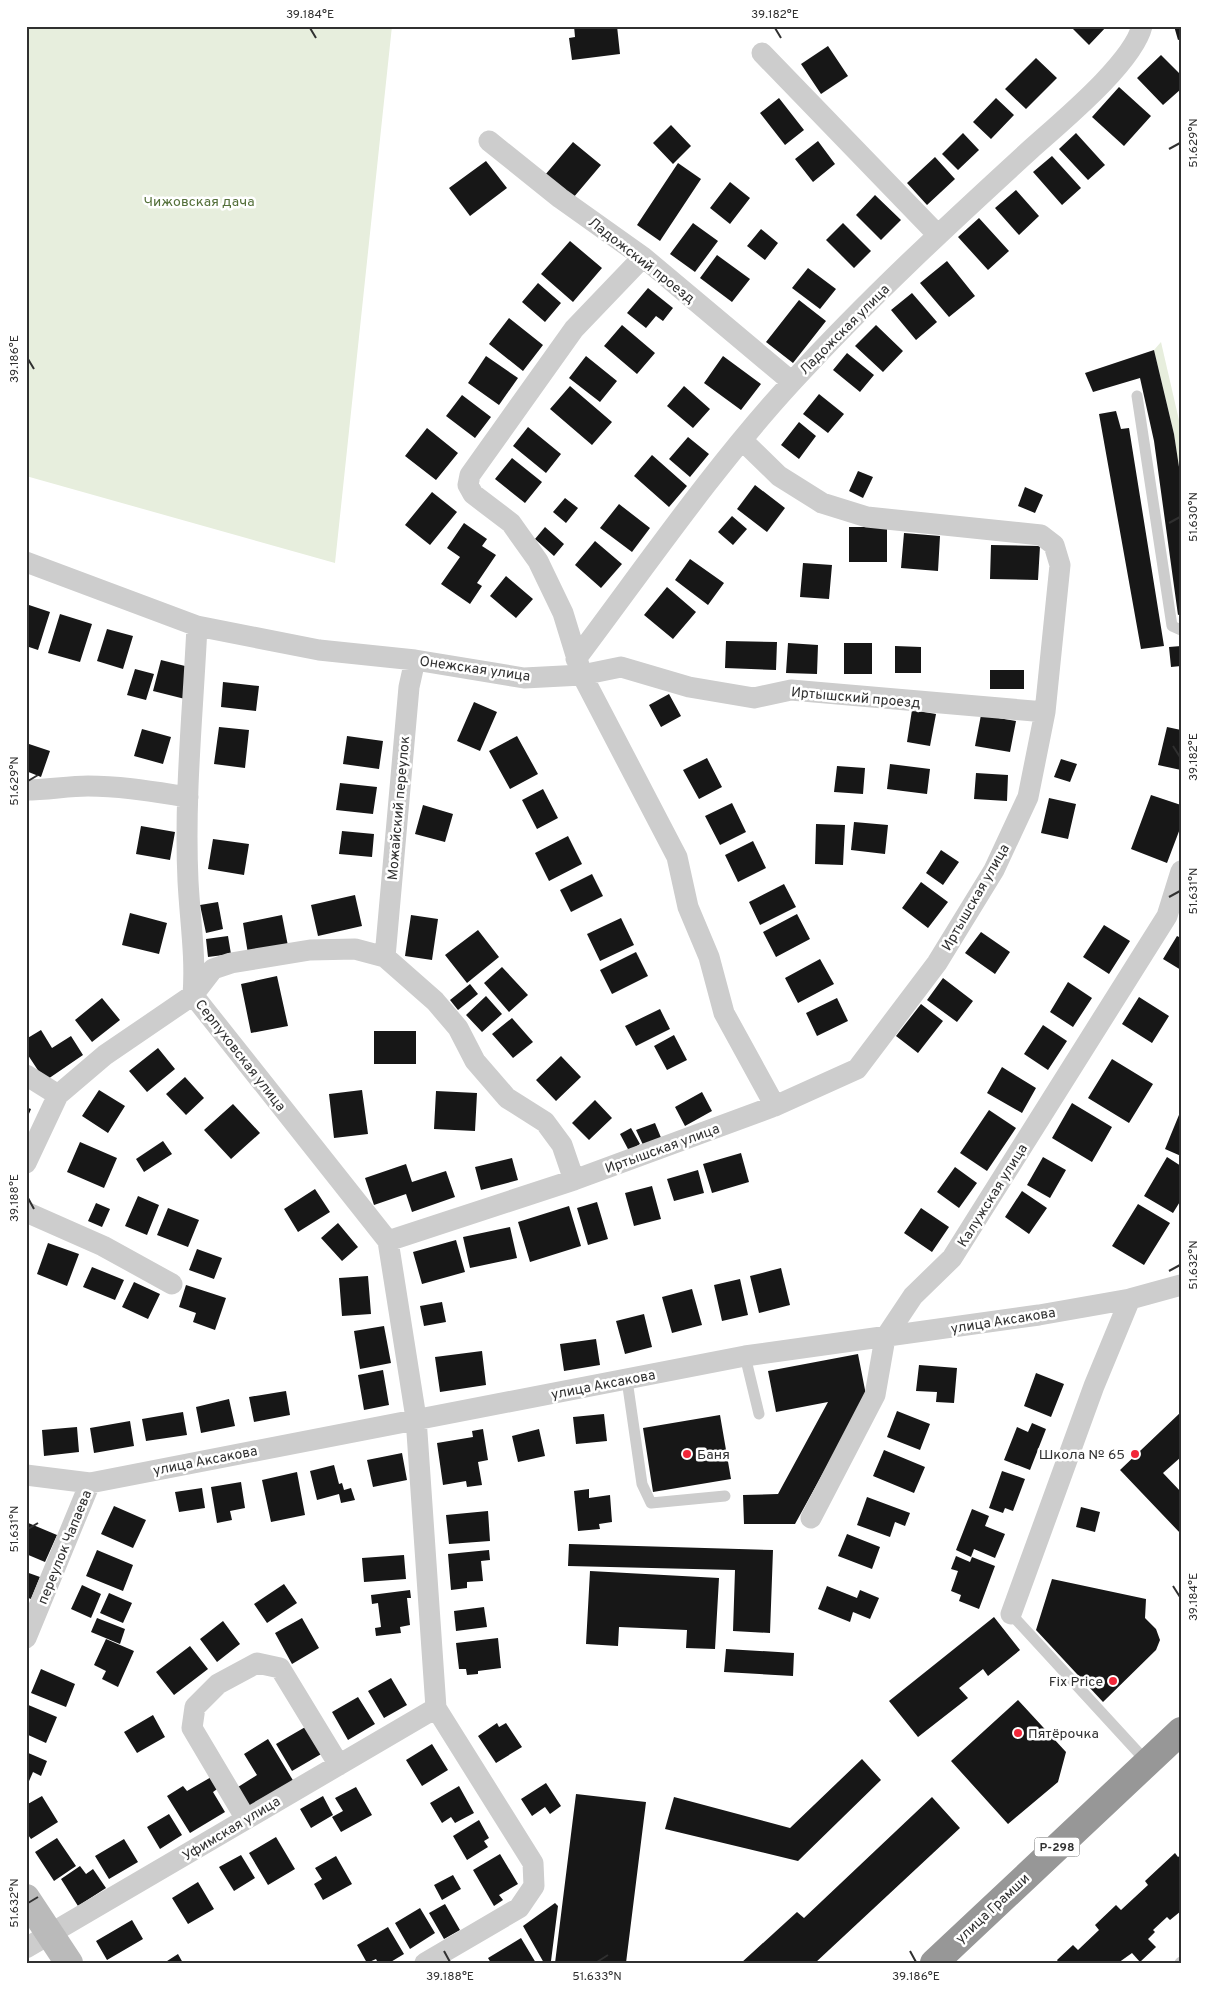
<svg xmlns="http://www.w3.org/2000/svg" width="1207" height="1989" font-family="Overpass,sans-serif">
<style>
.green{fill:#e7eedd}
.building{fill:#171717}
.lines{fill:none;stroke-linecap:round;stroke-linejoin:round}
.lane{stroke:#cdcdcd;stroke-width:11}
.street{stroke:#cdcdcd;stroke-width:21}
.secondary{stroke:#bababa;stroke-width:28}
.highway{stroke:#979797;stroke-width:28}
.ticks{fill:none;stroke:#303030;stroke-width:2}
.poi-dot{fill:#f22739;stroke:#fff;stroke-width:2}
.labels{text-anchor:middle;stroke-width:5;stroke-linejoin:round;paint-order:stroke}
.shield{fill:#fff;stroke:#6e6e6e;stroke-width:1}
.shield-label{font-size:12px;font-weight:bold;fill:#303030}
.park-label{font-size:14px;fill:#54703a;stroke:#fff}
.street-label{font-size:14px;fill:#303030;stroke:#fff}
.poi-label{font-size:14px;fill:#303030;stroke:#fff;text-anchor:start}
.neatline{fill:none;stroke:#303030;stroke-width:2}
.ticks-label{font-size:12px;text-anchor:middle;fill:#303030}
</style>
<rect width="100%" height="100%" fill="#fff"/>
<path class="green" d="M26 26H392L335 563 26 476Z
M1161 342 1181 429V480L1174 434 1154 350Z"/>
<path class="building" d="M574 26H617L620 54 572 60 569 38 575 37Z
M1070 26H1107L1089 45Z
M1174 26H1181V39L1178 40Z
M828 46 848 76 821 94 801 64Z
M1161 55 1181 75V89L1163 105 1137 78Z
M1036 58 1057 78 1026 109 1005 89Z
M1119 87 1151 116 1124 146 1092 117Z
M779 98 804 130 785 145 760 113Z
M996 98 1014 115 991 139 973 122Z
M671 125 691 146 673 164 653 143Z
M963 133 979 150 958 170 942 154Z
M1076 133 1105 165 1088 180 1059 149Z
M818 141 835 164 813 182 795 159Z
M573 142 601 165 573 198 545 175Z
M1052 156 1081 188 1062 205 1033 172Z
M935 157 955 179 927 205 907 183Z
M486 161 507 188 470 216 449 188Z
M678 163 701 179 660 241 637 225Z
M730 182 750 198 730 224 710 208Z
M1016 190 1039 216 1019 235 995 208Z
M875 195 901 220 881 240 856 215Z
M979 218 1009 251 988 270 958 237Z
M693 223 718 241 695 272 670 254Z
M843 223 871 251 854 268 826 240Z
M761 229 778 243 765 260 747 246Z
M570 241 602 268 573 302 541 274Z
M717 255 750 279 732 302 700 278Z
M947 261 975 296 949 317 920 283Z
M808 268 836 289 820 309 792 288Z
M538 283 561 303 545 322 522 302Z
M648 288 673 308 663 321 656 316 646 328 627 313Z
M912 293 937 322 916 340 891 310Z
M799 300 826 321 793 363 766 342Z
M509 318 543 345 523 371 489 344Z
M622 325 655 353 637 374 604 346Z
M876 325 903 351 883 372 855 346Z
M1154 350 1174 434 1181 480V614L1178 615 1154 441 1140 378 1093 392 1085 373Z
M847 353 874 375 860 392 833 370Z
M486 356 518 378 499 405 468 383Z
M586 356 617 381 600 402 569 378Z
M723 356 761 384 741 410 704 383Z
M570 386 612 422 592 445 550 409Z
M684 386 710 409 693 428 667 406Z
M819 394 844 414 828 433 803 414Z
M462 395 491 417 475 438 446 416Z
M1116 411 1121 429 1129 428 1164 646 1141 649 1099 414Z
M799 422 816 436 799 459 781 445Z
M528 427 561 454 546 473 513 446Z
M427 428 458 453 436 480 405 456Z
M688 437 709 454 690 477 669 459Z
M652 455 687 486 669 507 634 476Z
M512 458 542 482 525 503 495 479Z
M858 471 873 477 863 498 849 491Z
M755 485 785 508 767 532 737 509Z
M1025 487 1043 495 1035 513 1018 506Z
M432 492 457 512 430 545 405 525Z
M565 498 578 508 566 523 553 512Z
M619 504 650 528 632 552 600 528Z
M732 516 747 529 733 545 718 532Z
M464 523 487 539 482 546 496 555 477 583 482 586 470 604 441 584 460 557 447 548Z
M545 527 564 544 554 556 535 539Z
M849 527H887V562H849Z
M904 533 940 536 938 571 901 568Z
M595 541 622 564 601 588 575 565Z
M991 545 1040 546 1038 580 990 579Z
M690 559 724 583 708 605 675 580Z
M803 563 832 565 829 599 800 597Z
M506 576 533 599 516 618 490 596Z
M667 587 696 612 673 639 644 615Z
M26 604 50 612 38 650 26 646Z
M60 614 92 624 80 662 48 653Z
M107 629 133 636 123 669 97 661Z
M726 641 777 642 776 670 725 668Z
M788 643 818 645 817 674 786 673Z
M844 643H872V674H844Z
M895 646 921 647V673H895Z
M1181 646V666L1171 667 1169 647Z
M161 660 193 668 185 699 153 691Z
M135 669 154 674 146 700 127 695Z
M990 670H1024V689H990Z
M223 682 259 686 256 711 221 707Z
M669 694 681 716 661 727 649 705Z
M474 702 497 712 480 751 457 741Z
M912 710 936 714 930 746 907 742Z
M981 715 1016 721 1010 752 975 746Z
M219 727 249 730 245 768 214 764Z
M1167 727 1181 730V770L1158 765Z
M142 729 171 737 163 764 134 756Z
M347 736 383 741 379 769 343 764Z
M517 736 538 774 510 789 489 751Z
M26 743 50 751 41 777 26 771Z
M707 758 722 787 699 799 683 770Z
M1061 759 1077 764 1070 782 1054 777Z
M890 764 930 769 927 794 887 789Z
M837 766 865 768 863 794 834 792Z
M976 773 1008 775 1007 801 974 799Z
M340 783 377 787 373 814 336 810Z
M543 789 558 818 537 829 522 800Z
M1151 795 1181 805V826L1167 863 1131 849Z
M1049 798 1076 804 1068 839 1041 833Z
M732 803 746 832 720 845 705 816Z
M423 805 453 814 445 842 415 834Z
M854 822 888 825 885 854 851 850Z
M816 824 845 825 843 865 815 864Z
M141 826 175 832 170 860 136 854Z
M342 831 374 834 372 857 339 854Z
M568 836 582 864 549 881 535 853Z
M213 839 249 844 244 875 208 869Z
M753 841 766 868 738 882 725 855Z
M941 850 959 862 943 885 926 873Z
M592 874 603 896 571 912 560 890Z
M921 882 948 902 928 928 902 908Z
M784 884 796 907 760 925 749 902Z
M355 895 362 926 318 936 311 905Z
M218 902 223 929 206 933 200 905Z
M130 913 167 923 159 954 122 945Z
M797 914 810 939 776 957 763 932Z
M282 915 288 946 248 954 243 923Z
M411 915 438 919 432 960 405 956Z
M621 918 634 945 600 961 587 934Z
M1104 925 1130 941 1109 974 1083 957Z
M478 930 499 957 467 983 445 955Z
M981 932 1010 952 995 974 965 953Z
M228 936 231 954 208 957 206 939Z
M1177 936 1181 938V970L1163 959Z
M636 952 648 976 612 994 600 970Z
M820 959 834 984 798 1003 785 978Z
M502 967 528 995 509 1012 484 983Z
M277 976 288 1026 251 1033 241 984Z
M943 978 973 1001 957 1022 927 1000Z
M1068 982 1092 998 1073 1027 1050 1012Z
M470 984 478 994 458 1010 450 1000Z
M486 996 502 1014 482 1032 466 1015Z
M1139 997 1169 1016 1152 1043 1122 1024Z
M102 998 120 1020 92 1042 75 1020Z
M837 998 848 1021 817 1036 806 1013Z
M921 1004 943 1021 918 1053 896 1036Z
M660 1009 670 1029 636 1046 625 1026Z
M512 1018 533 1042 513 1058 492 1034Z
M1043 1025 1067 1041 1048 1070 1024 1054Z
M41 1030 52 1048 71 1036 83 1055 45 1081 26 1052V1039Z
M374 1031H416V1064H374Z
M674 1035 687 1060 667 1070 654 1046Z
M158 1048 175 1069 147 1092 129 1071Z
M561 1056 581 1077 556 1101 536 1080Z
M1112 1059 1153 1084 1129 1123 1088 1098Z
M1002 1067 1036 1088 1022 1113 987 1093Z
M185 1077 204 1098 186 1115 166 1094Z
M99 1090 125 1106 108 1133 82 1116Z
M362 1090 368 1134 334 1138 329 1094Z
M436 1091 477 1093 475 1131 434 1129Z
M702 1092 712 1111 685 1126 675 1107Z
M595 1100 612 1118 589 1140 572 1123Z
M1072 1103 1112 1127 1092 1162 1052 1138Z
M233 1104 260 1133 231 1159 204 1130Z
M26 1107 31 1109 26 1121Z
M989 1110 1016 1128 987 1171 960 1153Z
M1181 1110V1156L1165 1149Z
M655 1123 662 1140 644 1147 636 1130Z
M631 1128 640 1144 629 1151 620 1134Z
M163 1141 172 1154 144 1172 136 1159Z
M80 1142 117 1158 104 1188 67 1172Z
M741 1153 749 1182 712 1193 703 1164Z
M1043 1157 1066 1170 1050 1198 1027 1185Z
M1167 1157 1181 1166V1200L1173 1213 1144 1196Z
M512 1158 518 1180 481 1190 475 1167Z
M406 1164 412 1182 446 1171 455 1197 412 1212 406 1194 374 1205 365 1178Z
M955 1167 977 1183 959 1208 937 1192Z
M698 1170 704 1193 674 1201 667 1179Z
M652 1186 661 1219 634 1226 625 1193Z
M315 1189 330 1212 298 1232 284 1209Z
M1022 1191 1047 1208 1029 1234 1005 1217Z
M138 1196 159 1205 147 1235 125 1226Z
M597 1202 608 1239 588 1245 577 1208Z
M96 1203 110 1209 102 1227 88 1221Z
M1138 1204 1170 1223 1144 1265 1112 1246Z
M569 1206 581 1246 530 1262 518 1222Z
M168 1208 199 1220 188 1247 157 1235Z
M921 1208 949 1227 932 1252 904 1233Z
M338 1223 358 1247 342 1261 321 1238Z
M510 1227 517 1258 470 1268 463 1237Z
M456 1240 465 1272 422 1284 413 1252Z
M48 1243 79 1254 67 1286 37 1274Z
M197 1249 222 1258 214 1279 189 1270Z
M92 1267 124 1280 115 1300 83 1287Z
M781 1268 790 1305 759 1313 750 1276Z
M368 1276 371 1314 342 1316 339 1278Z
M740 1279 748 1315 722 1321 714 1285Z
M134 1282 160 1294 148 1319 122 1307Z
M186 1285 226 1298 215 1330 193 1322 196 1313 179 1307Z
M692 1289 702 1325 672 1333 662 1297Z
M442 1302 446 1322 424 1326 420 1306Z
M644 1314 652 1347 625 1354 616 1321Z
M384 1326 391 1363 360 1369 354 1331Z
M596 1339 600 1365 564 1371 560 1344Z
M482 1351 486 1385 440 1392 435 1357Z
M858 1354 866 1395 795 1524H744L743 1495 778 1494 828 1402 776 1412 768 1371Z
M919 1365 957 1368 954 1403 936 1402 937 1392 916 1391Z
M383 1370 389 1405 364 1410 358 1375Z
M1036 1373 1064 1384 1051 1417 1024 1406Z
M286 1391 290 1415 254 1422 249 1397Z
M229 1399 235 1426 201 1433 196 1407Z
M897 1411 930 1424 920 1450 887 1437Z
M183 1412 187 1435 146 1441 142 1419Z
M1181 1412V1457L1163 1473 1181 1492V1534L1120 1470Z
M604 1414 607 1441 576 1444 573 1417Z
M720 1415 731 1479 653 1492 643 1428Z
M130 1421 134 1446 94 1453 90 1428Z
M1032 1423 1046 1429 1030 1470 1004 1460 1017 1427 1028 1432Z
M77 1427 79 1452 44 1456 42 1430Z
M483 1429 488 1460 478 1462 482 1485 467 1487 466 1481 443 1485 437 1443 473 1437 472 1431Z
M539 1429 545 1456 518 1462 512 1436Z
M884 1450 925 1467 914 1493 873 1476Z
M402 1453 407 1480 373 1487 367 1460Z
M334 1465 339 1484 342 1483 344 1490 351 1488 355 1500 341 1503 339 1494 317 1500 310 1471Z
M1002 1471 1025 1479 1013 1511 1005 1508 1003 1513 989 1508Z
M297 1472 305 1515 271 1522 262 1480Z
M241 1482 245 1508 230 1511 232 1520 217 1523 211 1487Z
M202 1488 205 1508 179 1512 175 1492Z
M589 1489V1498L610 1495 612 1522 599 1524 600 1529 578 1531 574 1491Z
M867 1497 910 1513 905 1526 895 1522 890 1537 857 1525Z
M114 1506 146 1520 133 1548 101 1534Z
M1081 1507 1100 1512 1095 1532 1076 1527Z
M972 1509 989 1516 985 1526 1005 1534 995 1558 974 1549 971 1557 956 1550Z
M488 1511 490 1541 449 1544 446 1515Z
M26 1522 57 1535 45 1562 26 1554Z
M847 1534 880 1547 872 1569 838 1556Z
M569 1544 773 1550 770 1633 733 1631 735 1570 568 1566Z
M97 1550 133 1565 123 1591 86 1576Z
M489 1550 490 1560 481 1561 483 1581 467 1582V1588L451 1590 448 1554Z
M404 1555 406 1579 364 1582 362 1558Z
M956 1556 970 1562 972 1557 995 1566 979 1609 959 1601 961 1595 951 1591 958 1571 951 1569Z
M590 1571 719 1578 715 1649 686 1648 687 1630 619 1627 618 1646 586 1644Z
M26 1572 40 1577 31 1599 26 1597Z
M1052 1579 1146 1599 1145 1618 1156 1629 1160 1640 1156 1650 1103 1702 1036 1630Z
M284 1584 297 1603 267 1623 254 1604Z
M82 1585 101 1594 91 1618 71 1609Z
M827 1586 857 1598 860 1590 879 1598 870 1619 853 1612 850 1622 818 1609Z
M410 1590 411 1598H407L410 1625 400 1627 401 1633 376 1636 375 1628 381 1627 378 1603 372 1604 371 1595Z
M109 1593 132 1603 123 1623 100 1613Z
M484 1607 487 1627 456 1631 454 1611Z
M994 1617 1020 1650 988 1676 983 1669 959 1688 968 1698 918 1737 889 1701Z
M97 1618 125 1629 120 1644 91 1632Z
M302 1618 319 1648 292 1664 275 1633Z
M223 1621 240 1644 217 1662 200 1639Z
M498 1638 501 1668 478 1671V1674L467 1675 466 1669H459L456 1643Z
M106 1639 134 1651 118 1687 102 1679 106 1671 94 1665Z
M190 1646 208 1669 174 1695 156 1672Z
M726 1649 794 1653 793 1676 724 1672Z
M41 1669 75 1684 66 1707 31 1693Z
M391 1678 407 1705 384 1718 368 1691Z
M358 1697 375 1724 348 1740 332 1712Z
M1018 1700 1066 1752 1058 1782 1008 1824 951 1761Z
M26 1704 57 1717 46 1743 26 1734Z
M153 1715 165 1737 137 1753 124 1732Z
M497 1723 499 1727 506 1723 522 1747 496 1763 478 1736Z
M307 1726 323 1753 292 1771 276 1744Z
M268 1739 294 1782 251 1809 238 1787 257 1775 244 1754Z
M432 1744 448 1770 422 1786 406 1760Z
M26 1752 47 1761 41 1776 33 1772 26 1788Z
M862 1759 881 1780 798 1861 665 1829 674 1797 790 1828Z
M213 1776 220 1787 213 1792 225 1812 190 1833 167 1796 183 1786 187 1791Z
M546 1783 561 1806 550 1814 545 1807 532 1816 521 1799Z
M459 1786 474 1813 455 1823 451 1817 442 1823 430 1803Z
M356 1787 372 1815 341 1832 332 1817 343 1811 335 1798Z
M576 1794 646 1802 626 1963H555Z
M42 1796 58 1822 31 1839 26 1832V1805Z
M323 1796 333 1815 311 1828 300 1809Z
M932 1797 960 1828 815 1963H741L797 1912 804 1918Z
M169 1814 182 1835 160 1849 147 1827Z
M479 1820 489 1838 484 1841 488 1847 467 1860 453 1836Z
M276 1837 295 1869 268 1885 249 1853Z
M57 1838 76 1866 54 1881 35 1852Z
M124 1839 138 1862 109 1879 95 1856Z
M1175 1853 1178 1857 1181 1855V1911L1170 1920 1167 1917 1153 1930 1155 1932 1148 1939 1156 1947 1140 1962 1132 1953 1118 1963H1059L1057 1960 1073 1945 1078 1950 1099 1930 1095 1925 1116 1905 1121 1910 1148 1885 1145 1881Z
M500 1854 518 1884 499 1895 503 1900 494 1906 473 1870Z
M241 1855 255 1878 234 1891 219 1867Z
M336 1856 352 1884 323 1900 314 1884 322 1879 315 1868Z
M80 1866 86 1874 93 1869 106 1888 78 1906 61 1879Z
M453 1875 461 1889 442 1900 434 1885Z
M198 1882 214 1909 188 1924 172 1898Z
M555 1903 558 1906 551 1961 544 1963 523 1926Z
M445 1904 460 1930 444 1939 429 1913Z
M420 1908 435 1933 410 1949 395 1923Z
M132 1920 143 1939 107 1960 96 1941Z
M388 1927 404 1954 389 1963H378L376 1959 367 1963 357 1945Z
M521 1938 536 1963H491L488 1958Z
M178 1954 183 1963H164Z"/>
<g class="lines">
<path class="lane" d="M1137 396 1172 626 1181 630
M745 1356 759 1414
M627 1380 642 1484 651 1503 725 1496
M1011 1614 1147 1762
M1180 1963 1181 1962"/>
<path class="street" d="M762 53 937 234
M489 141 560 198 643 257 792 382
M643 257 574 329 470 475 468 485 473 494 511 523 538 561 563 613 582 675 677 857 688 907 709 957 724 1013 775 1106
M26 562 197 626 319 650 415 660 524 678 582 675 621 667 689 687 754 698 791 690 1045 712
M197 626C193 711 184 797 188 881 190 920 196 957 193 995L388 1241 416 1418 436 1708 533 1863 534 1886 519 1908 425 1963
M576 659C646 566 713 468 792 382 867 300 949 224 1031 149 1061 122 1133 63 1142 26
M26 790C47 790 68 786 88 786 122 786 155 792 188 797
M385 957 409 687 415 660
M26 1075 58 1095
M26 1163 58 1095 105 1055 193 995 213 969 231 963 310 950 355 949 385 957 435 1001 458 1028 475 1061 507 1098 545 1122 562 1145 574 1180
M26 1212 103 1246 172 1284
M388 1241 574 1180 775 1106 857 1069 937 963 994 870 1028 797 1045 712 1060 565 1054 545 1041 535 867 517 822 503 779 476 742 440
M26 1475 90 1483 745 1356 1039 1315 1130 1299 1181 1285
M811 1518 875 1395 885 1338 913 1296 952 1258 1167 916 1181 871
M1011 1614 1094 1386 1130 1299
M26 1638 90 1483
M246 1819 192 1728 195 1707 218 1684 257 1663 280 1668 339 1765
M26 1948 436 1708"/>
<path class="secondary" d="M26 1898 69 1963"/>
<path class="highway" d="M934 1963 1181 1731"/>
</g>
<path class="ticks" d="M310 28 316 38M775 28 781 38M1169 149 1180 143M28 359 34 369M1169 523 1180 517M1173 746 1180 757M28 781 38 775M1169 897 1180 891M28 1198 34 1209M1169 1271 1180 1265M28 1529 38 1523M1173 1586 1180 1597M28 1903 38 1897M444 1951 450 1962M910 1951 916 1962M597 1962 608 1955"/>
<g class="poi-dot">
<circle cx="687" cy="1454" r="5"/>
<circle cx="1135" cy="1454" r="5"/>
<circle cx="1113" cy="1681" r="5"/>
<circle cx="1018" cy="1733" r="5"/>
</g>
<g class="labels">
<rect class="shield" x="1034.5" y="1837.5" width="45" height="19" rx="4"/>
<g class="shield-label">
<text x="1057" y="1851">Р-298</text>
</g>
<g class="park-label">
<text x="199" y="206">Чижовская дача</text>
</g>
<g class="street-label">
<text transform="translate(642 260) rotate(38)" y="5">Ладожский проезд</text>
<text transform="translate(844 329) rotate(-45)" y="5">Ладожская улица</text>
<text transform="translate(475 668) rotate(8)" y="5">Онежская улица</text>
<text transform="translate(856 697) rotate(5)" y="5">Иртышский проезд</text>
<text transform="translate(398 808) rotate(-85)" y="5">Можайский переулок</text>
<text transform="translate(975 897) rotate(-60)" y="5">Иртышская улица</text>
<text transform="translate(241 1055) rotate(52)" y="5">Серпуховская улица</text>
<text transform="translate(662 1148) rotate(-20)" y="5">Иртышская улица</text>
<text transform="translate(992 1195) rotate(-58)" y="5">Калужская улица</text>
<text transform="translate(1003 1320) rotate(-9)" y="5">улица Аксакова</text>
<text transform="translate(603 1384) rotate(-11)" y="5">улица Аксакова</text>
<text transform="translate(205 1460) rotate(-11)" y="5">улица Аксакова</text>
<text transform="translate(64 1547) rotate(-68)" y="5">переулок Чапаева</text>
<text transform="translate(231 1828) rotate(-31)" y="5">Уфимская улица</text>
<text transform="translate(992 1908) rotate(-43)" y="5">улица Грамши</text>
</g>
<g class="poi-label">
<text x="697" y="1459">Баня</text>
<text x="1125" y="1459" text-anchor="end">Школа № 65</text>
<text x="1103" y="1686" text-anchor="end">Fix Price</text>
<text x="1028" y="1738">Пятёрочка</text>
</g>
</g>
<rect width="1207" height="1989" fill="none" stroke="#ffffff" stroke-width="55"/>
<rect x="28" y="28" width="1152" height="1934" class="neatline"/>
<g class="ticks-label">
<text x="310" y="18">39.184°E</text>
<text x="775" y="18">39.182°E</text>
<text transform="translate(1193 143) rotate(-90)" y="4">51.629°N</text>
<text transform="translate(14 359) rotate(-90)" y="4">39.186°E</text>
<text transform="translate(1193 517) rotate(-90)" y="4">51.630°N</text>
<text transform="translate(1193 757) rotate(-90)" y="4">39.182°E</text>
<text transform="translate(14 781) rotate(-90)" y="4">51.629°N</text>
<text transform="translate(1193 891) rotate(-90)" y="4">51.631°N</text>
<text transform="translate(14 1198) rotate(-90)" y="4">39.188°E</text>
<text transform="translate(1193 1265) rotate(-90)" y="4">51.632°N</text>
<text transform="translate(14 1529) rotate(-90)" y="4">51.631°N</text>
<text transform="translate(1193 1597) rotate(-90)" y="4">39.184°E</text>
<text transform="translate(14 1903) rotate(-90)" y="4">51.632°N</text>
<text x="450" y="1980">39.188°E</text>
<text x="597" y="1980">51.633°N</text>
<text x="916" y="1980">39.186°E</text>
</g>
</svg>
